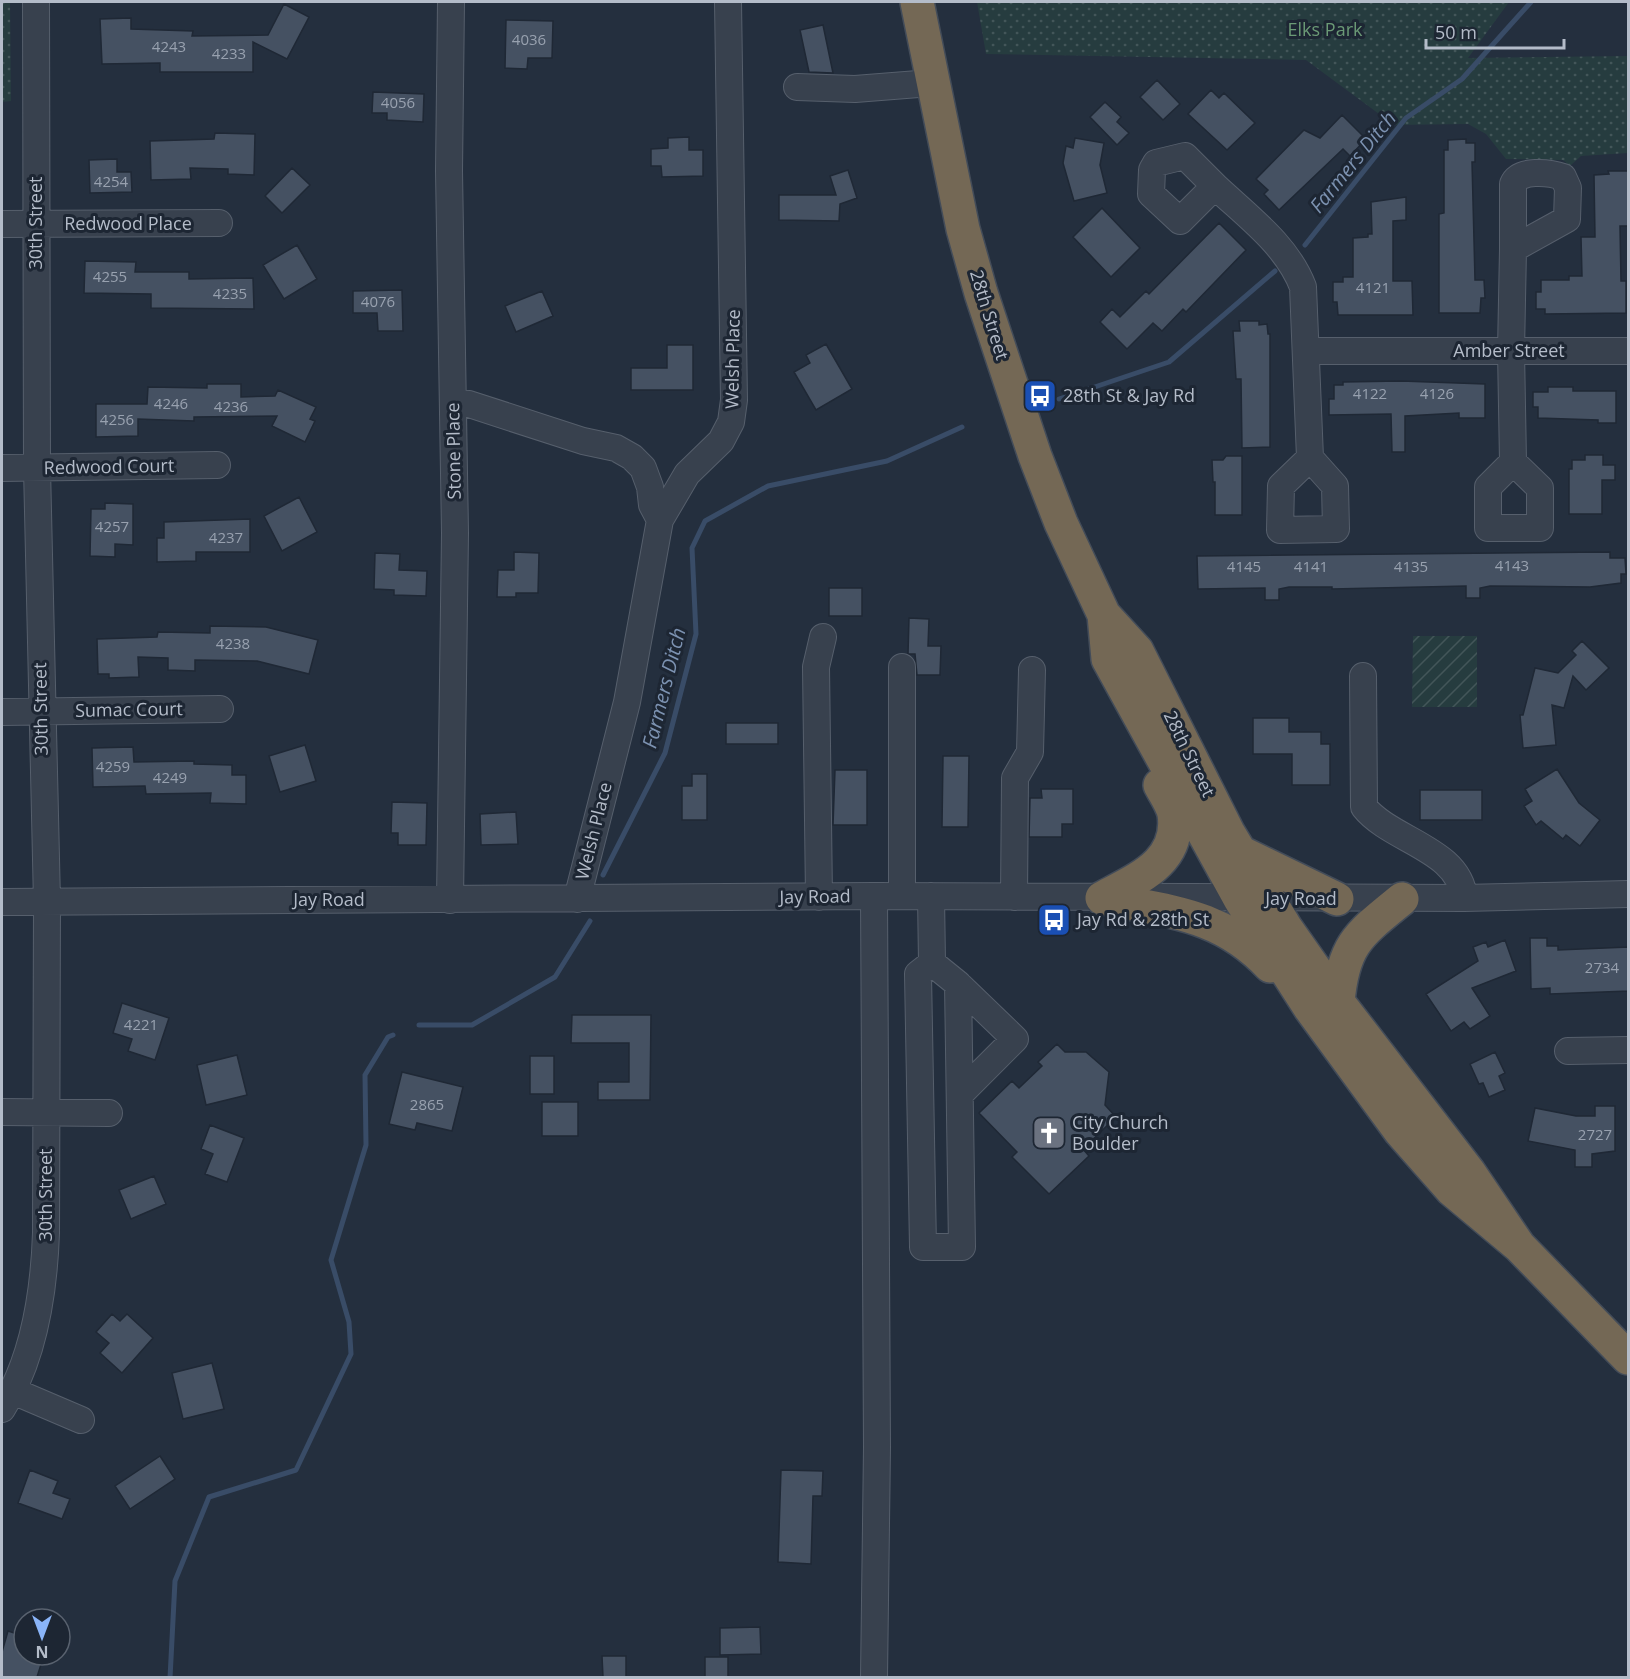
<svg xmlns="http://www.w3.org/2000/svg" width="1630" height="1679" font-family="'Open Sans',sans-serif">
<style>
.park{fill:url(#park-dots)}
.garden{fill:url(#garden-furrows)}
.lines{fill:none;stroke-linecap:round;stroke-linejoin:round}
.stream{stroke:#394c67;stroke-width:5}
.building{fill:#455162;stroke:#1f2835;stroke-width:1.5}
.minor-casing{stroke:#565f6c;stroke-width:28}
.highway-casing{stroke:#434c59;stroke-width:36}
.minor{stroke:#38414e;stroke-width:26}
.highway{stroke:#746855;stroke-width:33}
.labels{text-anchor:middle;stroke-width:6;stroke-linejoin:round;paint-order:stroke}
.number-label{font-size:15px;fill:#98a1af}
.park-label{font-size:18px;fill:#6b9a76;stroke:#1d2633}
.street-label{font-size:18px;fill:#b4bcc9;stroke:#1d2633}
.poi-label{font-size:18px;fill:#b4bcc9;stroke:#1d2633;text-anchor:start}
.water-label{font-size:20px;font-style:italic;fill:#7c92b1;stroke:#1d2633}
</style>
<defs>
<pattern id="park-dots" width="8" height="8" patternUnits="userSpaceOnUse" patternTransform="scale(1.5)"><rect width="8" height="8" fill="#263c3f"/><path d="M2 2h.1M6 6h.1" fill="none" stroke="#435659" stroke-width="1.8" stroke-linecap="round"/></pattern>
<pattern id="garden-furrows" width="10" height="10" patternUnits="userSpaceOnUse" patternTransform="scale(1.5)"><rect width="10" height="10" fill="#263c3f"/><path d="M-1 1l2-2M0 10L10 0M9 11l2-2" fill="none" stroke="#435659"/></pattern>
</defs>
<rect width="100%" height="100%" fill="#242f3e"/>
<path class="park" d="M2 2H10L11 101 2 102Z
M977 2H1509L1468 58 1628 56V153L1581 156 1570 166 1563 160 1506 159 1486 134 1468 124 1394 125 1306 60 986 54Z"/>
<path class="garden" d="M1413 636H1477V707H1412Z"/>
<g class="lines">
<path class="stream" d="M1305 245 1406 118 1462 79 1531 2
M1059 399 1169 362 1275 271
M603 875 665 753 696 634 692 548 705 521 768 486 887 461 962 427
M419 1025H472L555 977 590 921
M170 1678 175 1581 209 1497 296 1470 351 1354 349 1322 331 1260 366 1145 365 1075 388 1037 393 1035"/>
</g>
<path class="building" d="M284 4 309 17 287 59 253 42V72H160V63L102 64 100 19 131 18V29L193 31 192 36 268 35Z
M506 20 553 21 552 58H528L527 69 505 68Z
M823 25 833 73 809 72 800 30Z
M1157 80 1180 104 1163 120 1140 97Z
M1211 90 1219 98 1224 93 1255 123 1227 150 1188 114Z
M373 92 424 94 423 122 387 120V113H372Z
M1105 102 1121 117 1117 122 1129 133 1117 145 1090 117Z
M1342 115 1366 139 1350 156 1343 149 1279 210 1264 194 1268 190 1256 179 1304 130 1320 138Z
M215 133 255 134 254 175 228 174V169L190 168 191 179 151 180 150 141 214 139Z
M689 137V150H703V176L662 177 661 166H651V149L668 148V138Z
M1075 138 1104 143 1100 165 1107 193 1074 201 1063 163 1066 146 1073 148Z
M1466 139V143H1475V162H1472L1475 280H1484L1485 298H1481L1480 313H1439V214L1444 213V150H1448V140Z
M117 159V172H131L132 192 90 193 89 160Z
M292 168 310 185 282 213 265 196Z
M848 170 857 198 840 204 839 221 779 220V195H836L830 176Z
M1608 171H1629L1628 226H1620L1621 281H1626V313L1545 314V309H1536V292H1541V280H1569V276H1582L1581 237H1595L1594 175 1609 174Z
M1406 197V220L1393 221V281H1412L1413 315H1338L1337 302H1333V282H1343V277H1353V238L1368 237V234H1372L1371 202Z
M1102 208 1140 248 1111 277 1073 237Z
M1219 223 1246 250 1186 312 1183 309 1162 331 1153 323 1127 349 1100 322 1112 309 1120 317 1146 291 1149 294Z
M297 245 317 279 284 299 263 265Z
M85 261 136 262 135 272H189V279L253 278 254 309 151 308V294L84 293Z
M402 290 403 331H378L377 313H353V291Z
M542 291 553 316 516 332 505 306Z
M1239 321H1259V325L1267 324 1268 334H1270V447L1242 448 1241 379H1236L1233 331H1240Z
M826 344 852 389 816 410 794 372 810 363 806 355Z
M667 345H693V390H631V368H667Z
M1401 381 1485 384V418H1459V413L1405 416V452H1392L1391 414 1329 415V399H1334V385H1343V382Z
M207 384H241V397L275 396 278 390 316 407 310 419 315 421 305 442 272 426 277 416 194 417V421L138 419V436L96 437V404H147L148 387 207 388Z
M1548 387H1573V391H1616V423H1598V420L1538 418V407H1533V392H1548Z
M1585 455H1603V465H1615V480H1602V514H1569V469H1572V460H1585Z
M1226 456H1242V515H1215V482H1213L1212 460H1223Z
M299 497 317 532 282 551 264 516Z
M105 503 133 504V545L115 544V557L90 556 91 509H105Z
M250 519V552H196V561L157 562V538H164V522Z
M514 552 539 553 538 593H516V597H497L498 570H514Z
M1610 552V558H1625L1626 574H1621V583L1590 587 1490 586 1480 588V598H1466V586L1332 589V587H1289L1279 589V600H1265V588L1198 589 1197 556Z
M375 553 400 554 399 570 427 571 426 596 394 595V590L374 589Z
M829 588H862V616H829Z
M909 618 929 619 928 646H941L940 675H917L915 654H908Z
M210 626 266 627 318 640 309 674 257 661 195 660V671L168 670V658L138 657 139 677 109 678V674H98L97 639 157 637 158 632 210 633Z
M1582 641 1609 668 1586 690 1573 676 1564 708 1552 705 1556 745 1523 748 1520 715H1523L1535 668 1558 673 1576 655 1572 651Z
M1253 718H1289V732H1321V744H1330V785H1292V754H1253Z
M726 723H778V744H726Z
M305 745 316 781 280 792 269 756Z
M133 747 134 762 194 761V764L232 765V775H246V804L210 803 211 793 146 794 145 786 93 787 92 748Z
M943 756H969L968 827H942Z
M1557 769 1579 803 1600 820 1580 846 1566 835 1563 839 1541 821 1536 825 1524 806 1532 801 1525 789Z
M835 770H867V825H833Z
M692 774H707V820H682V786H692Z
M1041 789H1073V824H1062V837H1029L1030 798H1042Z
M1420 790H1482V820H1420Z
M392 802 427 803 426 845H398V833H391Z
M516 812 518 844 481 845 480 814Z
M1530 938H1547V946H1558V950L1629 947V991L1550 994V988L1531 989Z
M1505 940 1516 971 1472 988 1490 1016 1470 1029 1464 1022 1451 1031 1426 994 1478 961 1473 947 1486 942 1488 947Z
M122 1003 169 1018 155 1060 128 1051 132 1039 113 1033Z
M572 1015H651L650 1100H598V1082H629V1043H571Z
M1057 1044 1065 1052H1086L1109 1072 1105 1105 1116 1117 1083 1149 1089 1156 1049 1194 1012 1157 1017 1152 979 1113 1012 1081 1019 1088 1042 1066 1038 1062Z
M1495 1052 1505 1073 1499 1076 1505 1090 1489 1097 1483 1083 1479 1084 1470 1064Z
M237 1055 247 1095 206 1105 197 1065Z
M530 1056H554V1094H530Z
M402 1072 463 1087 452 1131 417 1123 415 1130 389 1124Z
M542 1102H578V1136H542Z
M1595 1106H1615V1151L1592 1154V1167H1575V1150L1528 1141 1535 1108 1576 1116H1595Z
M210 1125 244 1138 227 1182 205 1174 213 1154 201 1149Z
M154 1176 166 1204 131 1219 119 1190Z
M112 1314 120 1321 127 1314 153 1338 122 1373 100 1353 109 1343 96 1332Z
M212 1363 224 1409 183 1419 172 1373Z
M160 1456 175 1479 130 1509 115 1486Z
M30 1470 58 1481 53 1493 70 1499 62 1519 18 1503Z
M781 1470 823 1471 822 1496H813L811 1564 778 1562Z
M760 1627 761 1654 720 1655V1628Z
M8 1631 24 1636V1655H44L37 1677H2V1652Z
M602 1656H626V1677H603Z
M705 1657H728V1677H705Z"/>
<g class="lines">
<defs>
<path id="minor" d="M797 87 855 89 931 83
M1185 156 1215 186 1180 221 1151 194 1152 170 1156 163Z
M1215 186C1248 217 1287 245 1303 287L1310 458
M2 224 219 223
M1513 249V184C1519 169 1549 172 1563 177L1568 188 1567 219 1513 249 1511 351 1513 462
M1307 351H1628
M453 403 469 404 583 441 616 448 632 457 643 468 650 487 652 505 660 520
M1310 458 1335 486 1336 529 1280 530 1281 486Z
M1513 462 1540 488V528H1488V487Z
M2 468 217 465
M902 667V896
M1363 676 1364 807C1391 841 1460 849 1464 898
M2 712 220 709
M931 896 932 963 958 984 962 1247H923L918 974 932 963
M819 897 816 667 823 637
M1014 897 1015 778 1030 752 1032 670
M577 899 627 702 660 520 687 474 721 441 731 422 734 400 728 2
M450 900 455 533 449 171 451 2
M2 902 874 896 1464 898 1628 894
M958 984 1015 1039 962 1092
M1568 1051 1628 1050
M2 1112 109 1113
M13 1391 81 1420
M2 1409C34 1359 44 1291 46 1233L47 902 37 468 36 2
M874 1678 877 1447 874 896"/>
<path id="highway" d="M917 2 963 229 981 293 1035 456 1061 523 1104 615 1137 651 1228 832 1286 928 1338 1002 1469 1172 1519 1246
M1104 615 1108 659 1240 899 1310 1008 1400 1131 1452 1190 1519 1246 1628 1358
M1240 852 1337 899
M1102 898C1137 879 1181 862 1174 814 1172 804 1164 793 1160 785
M1102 898C1169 912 1220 913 1270 966
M1338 1002C1343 944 1359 934 1402 899"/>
</defs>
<use href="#minor" class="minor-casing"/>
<use href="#highway" class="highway-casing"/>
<use href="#minor" class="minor"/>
<use href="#highway" class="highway"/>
</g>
<defs>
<symbol id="bus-square" viewBox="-11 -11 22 22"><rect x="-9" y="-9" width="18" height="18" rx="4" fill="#1a4fb4" stroke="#1d2633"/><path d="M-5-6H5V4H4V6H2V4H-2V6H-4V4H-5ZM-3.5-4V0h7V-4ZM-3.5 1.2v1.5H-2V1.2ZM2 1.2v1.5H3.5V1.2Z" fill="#fff"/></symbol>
<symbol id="church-square" viewBox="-11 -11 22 22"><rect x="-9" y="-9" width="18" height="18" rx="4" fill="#6b7280" stroke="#1d2633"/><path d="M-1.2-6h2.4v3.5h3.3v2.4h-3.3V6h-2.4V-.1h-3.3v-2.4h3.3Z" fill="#fff"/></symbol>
</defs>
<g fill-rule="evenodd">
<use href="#bus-square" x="1021" y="377" width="38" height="38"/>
<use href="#bus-square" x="1035" y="901" width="38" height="38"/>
<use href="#church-square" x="1030" y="1114" width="38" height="38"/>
</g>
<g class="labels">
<g class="number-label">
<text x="529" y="45">4036</text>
<text x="169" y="52">4243</text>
<text x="229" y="59">4233</text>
<text x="398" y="108">4056</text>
<text x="111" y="187">4254</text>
<text x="110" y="282">4255</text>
<text x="1373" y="293">4121</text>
<text x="230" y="299">4235</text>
<text x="378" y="307">4076</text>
<text x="1370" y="399">4122</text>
<text x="1437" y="399">4126</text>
<text x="171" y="409">4246</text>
<text x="231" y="412">4236</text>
<text x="117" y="425">4256</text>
<text x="112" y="532">4257</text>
<text x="226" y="543">4237</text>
<text x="1512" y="571">4143</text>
<text x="1244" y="572">4145</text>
<text x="1311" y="572">4141</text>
<text x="1411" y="572">4135</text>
<text x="233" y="649">4238</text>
<text x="113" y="772">4259</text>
<text x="170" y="783">4249</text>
<text x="1602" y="973">2734</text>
<text x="141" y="1030">4221</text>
<text x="427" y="1110">2865</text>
<text x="1595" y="1140">2727</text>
</g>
<g class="park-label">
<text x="1325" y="36">Elks Park</text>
</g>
<g class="street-label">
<text transform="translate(36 223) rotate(-90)" y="6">30th Street</text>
<text x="128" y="230">Redwood Place</text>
<text transform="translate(989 315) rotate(73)" y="6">28th Street</text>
<text x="1509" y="357">Amber Street</text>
<text transform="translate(733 359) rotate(-89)" y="6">Welsh Place</text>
<text transform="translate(454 451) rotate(-91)" y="6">Stone Place</text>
<text transform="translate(109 467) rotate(-1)" y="6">Redwood Court</text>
<text transform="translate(41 709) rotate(-91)" y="6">30th Street</text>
<text transform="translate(129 710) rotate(-1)" y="6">Sumac Court</text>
<text transform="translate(1189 754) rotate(64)" y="6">28th Street</text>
<text transform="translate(594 831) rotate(-76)" y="6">Welsh Place</text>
<text transform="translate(815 897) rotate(-1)" y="6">Jay Road</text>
<text x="1301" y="905">Jay Road</text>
<text x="329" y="906">Jay Road</text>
<text transform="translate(46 1195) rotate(-90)" y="6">30th Street</text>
</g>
<g class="poi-label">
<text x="1063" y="402">28th St &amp; Jay Rd</text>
<text x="1077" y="926">Jay Rd &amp; 28th St</text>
<text x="1072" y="1129">City Church<tspan x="1072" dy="21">Boulder</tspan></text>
</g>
<g class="water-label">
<text transform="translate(1353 162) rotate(-51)" y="7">Farmers Ditch</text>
<text transform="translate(664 688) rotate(-76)" y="7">Farmers Ditch</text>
</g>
</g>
<rect width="1630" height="1679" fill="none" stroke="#b4bcc9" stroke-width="6"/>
<g transform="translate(42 1637) rotate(180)"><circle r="28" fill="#1d2633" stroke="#59626f" stroke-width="1.5"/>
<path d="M0-4.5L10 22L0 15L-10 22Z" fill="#8ab4f8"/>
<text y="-9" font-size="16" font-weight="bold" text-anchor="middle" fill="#b4bcc9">N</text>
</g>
<path d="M1426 39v9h138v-9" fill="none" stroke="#b4bcc9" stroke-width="3"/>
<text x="1435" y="39" font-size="18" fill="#b4bcc9" stroke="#1d2633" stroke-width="4.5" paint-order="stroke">50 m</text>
</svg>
